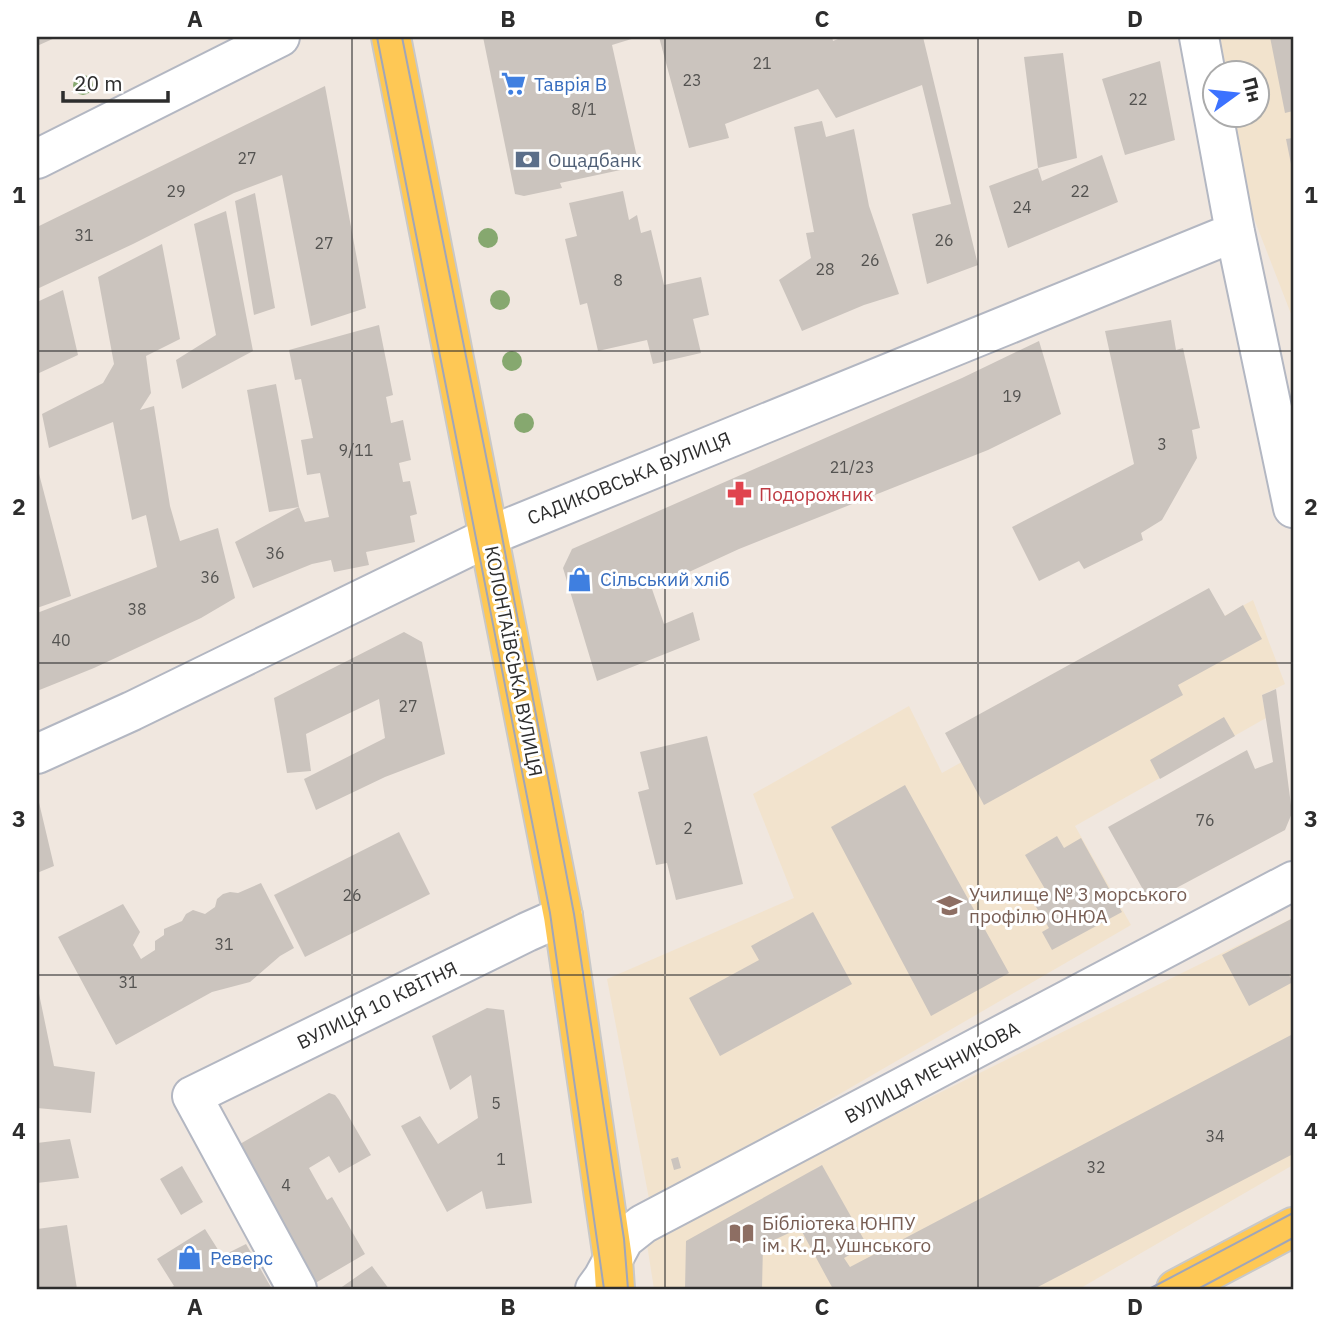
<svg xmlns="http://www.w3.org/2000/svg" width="1330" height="1326" font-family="'IBM Plex Sans',sans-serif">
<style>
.education{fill:#f2e3cd}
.building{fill:#cbc4be}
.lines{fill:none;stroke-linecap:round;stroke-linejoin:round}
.minor-casing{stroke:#b3b7c2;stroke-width:42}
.major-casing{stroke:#c8c8c8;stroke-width:42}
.minor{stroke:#fff;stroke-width:38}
.major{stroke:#fec855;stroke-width:38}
.tram{stroke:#a0a6b9;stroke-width:2}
.tree{fill:#86a86f}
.grid{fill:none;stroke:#2d2d2d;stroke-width:2;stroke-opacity:0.55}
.labels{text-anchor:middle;stroke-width:6;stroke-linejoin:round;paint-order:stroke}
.number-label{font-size:16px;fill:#545351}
.shop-label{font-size:19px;fill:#366cbe;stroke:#fff;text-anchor:start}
.service-label{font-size:19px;fill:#4e5e75;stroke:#fff;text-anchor:start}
.street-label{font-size:19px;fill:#2d2d2d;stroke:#fff}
.health-label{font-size:19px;fill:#be3a42;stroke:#fff;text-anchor:start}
.education-label{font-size:19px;fill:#785e54;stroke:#fff;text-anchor:start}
.neatline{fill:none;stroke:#2d2d2d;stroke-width:2.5}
.grid-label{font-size:23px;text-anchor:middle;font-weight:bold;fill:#2d2d2d}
</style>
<rect width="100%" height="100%" fill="#f0e7df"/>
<path class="education" d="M1202 37H1293V319L1222 136 1218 116H1256V74H1214Z
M1253 600 1285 684 1262 695 1266 718 1075 826 1131 925 650 1204 607 979 794 898 753 794 909 706 942 773Z
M1293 918V1165L1079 1289H654L646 1238Z"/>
<path class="building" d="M37 37H57L37 46Z
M483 37H638L612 45 639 166 560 183 562 188 524 196 515 194Z
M659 37H832L833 41 843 37H923L978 265 927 284 912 214 951 204 922 85 836 118 818 89 725 124 729 138 689 148Z
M1270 37H1293V111L1285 113Z
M1063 53 1077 158 1038 168 1024 57Z
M1160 61 1175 140 1125 155 1102 79Z
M325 86 366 308 311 326 282 175 234 193 133 244 37 289V227Z
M822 121 826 137 854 129 869 206 899 294 864 305 802 331 779 280 811 258 806 233 814 232 794 127Z
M1293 138V168L1292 169 1286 139Z
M1102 155 1118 202 1008 248 989 186 1038 168 1042 181Z
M623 191 629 220 637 215 641 233 651 230 664 285 701 277 709 315 693 319 701 353 653 364 647 340 598 351 587 303 580 305 565 239 577 236 569 203Z
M255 193 275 308 254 315 235 201Z
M226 211 253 351 182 389 176 360 216 335 194 224Z
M162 244 180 339 146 356 151 393 140 410 154 406 170 506 180 541 218 528 235 598 201 618 94 668 37 691V613L157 567 146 515 132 520 113 422 49 448 42 414 103 383 114 364 98 277Z
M63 290 78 355 37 374V302Z
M1171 320 1176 350 1183 348 1200 428 1192 430 1197 458 1162 520 1141 533 1143 540 1084 569 1079 561 1039 581 1012 527 1134 464 1105 331Z
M379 325 393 395 386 397 391 423 403 420 411 460 399 463 403 482 410 481 417 514 410 516 415 542 366 552 369 565 334 572 331 560 312 564 253 588 235 542 299 507 305 522 329 517 320 473 307 475 301 440 313 438 301 379 295 380 289 350Z
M1039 341 1061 414 988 450 739 549 652 589 664 624 693 612 700 640 597 681 563 568 572 549 962 378Z
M276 384 299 507 269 512 247 390Z
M37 466 71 596 37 608Z
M1209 588 1225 616 1243 605 1262 639 1178 685 1183 695 984 805 945 733Z
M404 632 422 642 445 754 385 777 316 810 304 779 385 738 379 699 306 734 311 771 287 773 274 698Z
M1276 689 1292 813 1285 830 1150 902 1108 827 1247 750 1255 769 1273 762 1262 695Z
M1224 717 1235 736 1160 779 1150 760Z
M707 736 743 884 676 900 667 863 656 865 638 792 649 789 640 752Z
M905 785 1009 973 931 1016 831 827Z
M37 794 54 866 37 873Z
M399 832 430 894 305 957 274 895Z
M1057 836 1064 848 1081 838 1122 912 1052 950 1042 932 1049 928 1033 902 1048 894 1025 855Z
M261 883 294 948 280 956 250 982 212 992 116 1045 58 937 123 904 140 932 133 945 141 959 155 950V941L164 935V929L182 921 186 914 193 910 205 914 215 907 217 899 223 894 230 892 238 893Z
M813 912 852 984 720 1056 689 998 759 960 751 946Z
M1293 918V973L1289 975 1293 982 1249 1006 1222 955Z
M37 984 54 1066 95 1072 91 1113 37 1108Z
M487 1008 504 1010 532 1203 486 1209 482 1191 447 1212 401 1126 420 1116 438 1144 478 1118 471 1075 450 1090 432 1036Z
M1293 1034V1154L1034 1289H833L800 1228 763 1245 762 1289H685L686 1241 822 1165 867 1245 844 1258 850 1267Z
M329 1093 335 1095 339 1100 371 1155 339 1173 329 1156 309 1168 327 1200 332 1197 365 1254 312 1285 237 1150 240 1144Z
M70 1139 79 1178 37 1183V1143Z
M678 1157 681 1168 674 1170 671 1159Z
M182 1166 203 1202 181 1215 160 1179Z
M67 1225 77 1289H37V1229Z
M205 1229 222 1256 246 1244 272 1289H168L174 1286 157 1259Z
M372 1266 389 1289H339Z"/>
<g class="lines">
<defs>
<path id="minor" d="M1199 37 1235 232 1293 508
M37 159 280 37
M37 754 132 711 501 531 1235 232
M297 1289 192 1096 527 932 563 916
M595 1289 603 1278 624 1239 643 1224 1293 881"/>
<path id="major" d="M391 37 563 916 613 1259 615 1289
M1176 1289 1293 1227"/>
</defs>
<use href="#minor" class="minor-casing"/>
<use href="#major" class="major-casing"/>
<use href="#minor" class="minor"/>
<use href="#major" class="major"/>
<path class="tram" d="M377 37 550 913 604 1289
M402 37 501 531 574 914 624 1239 628 1289
M1149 1289 1293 1213
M1198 1289 1293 1238"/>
</g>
<g class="tree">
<circle cx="83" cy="85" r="10"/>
<circle cx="488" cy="238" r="10"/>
<circle cx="500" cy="300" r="10"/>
<circle cx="512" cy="361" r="10"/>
<circle cx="524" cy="423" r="10"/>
</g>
<path class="grid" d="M352 37V1289M665 37V1289M978 37V1289M37 351H1293M37 663H1293M37 975H1293"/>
<defs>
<symbol id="supermarket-bare" viewBox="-9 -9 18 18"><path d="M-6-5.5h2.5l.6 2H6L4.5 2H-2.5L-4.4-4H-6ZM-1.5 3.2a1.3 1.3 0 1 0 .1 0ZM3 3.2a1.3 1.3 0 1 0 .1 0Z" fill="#3f7fe0" stroke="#fff" stroke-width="2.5" paint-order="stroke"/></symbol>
<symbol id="bank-bare" viewBox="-9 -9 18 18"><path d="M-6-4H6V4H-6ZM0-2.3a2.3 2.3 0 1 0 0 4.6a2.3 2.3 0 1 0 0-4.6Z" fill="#5c6f8a" stroke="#fff" stroke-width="2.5" paint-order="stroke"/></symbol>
<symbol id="pharmacy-bare" viewBox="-9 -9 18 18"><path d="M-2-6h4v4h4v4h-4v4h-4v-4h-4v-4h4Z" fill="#e0444e" stroke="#fff" stroke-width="2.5" paint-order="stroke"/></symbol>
<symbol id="shop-bare" viewBox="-9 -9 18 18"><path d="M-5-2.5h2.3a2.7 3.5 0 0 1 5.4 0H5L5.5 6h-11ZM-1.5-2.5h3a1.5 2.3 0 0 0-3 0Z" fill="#3f7fe0" stroke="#fff" stroke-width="2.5" paint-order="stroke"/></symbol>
<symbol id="university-bare" viewBox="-9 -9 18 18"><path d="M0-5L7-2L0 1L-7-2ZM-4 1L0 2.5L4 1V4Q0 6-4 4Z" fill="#8d6e63" stroke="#fff" stroke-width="2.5" paint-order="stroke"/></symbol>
<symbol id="library-bare" viewBox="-9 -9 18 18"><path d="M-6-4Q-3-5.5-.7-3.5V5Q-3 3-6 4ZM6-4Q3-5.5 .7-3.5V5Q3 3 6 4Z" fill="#8d6e63" stroke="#fff" stroke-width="2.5" paint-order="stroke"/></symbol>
</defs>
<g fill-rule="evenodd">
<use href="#supermarket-bare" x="496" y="66" width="35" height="35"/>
<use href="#bank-bare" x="510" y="142" width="35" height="35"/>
<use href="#pharmacy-bare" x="722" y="476" width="35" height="35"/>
<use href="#shop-bare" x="562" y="562" width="35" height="35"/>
<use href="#university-bare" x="932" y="888" width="35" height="35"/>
<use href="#library-bare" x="724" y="1216" width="35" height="35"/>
<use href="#shop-bare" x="172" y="1240" width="35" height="35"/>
</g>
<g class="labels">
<g class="number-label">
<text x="762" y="69">21</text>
<text x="692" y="86">23</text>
<text x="1138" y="105">22</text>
<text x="584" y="115">8/1</text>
<text x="247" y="164">27</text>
<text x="176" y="197">29</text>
<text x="1080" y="197">22</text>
<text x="1022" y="213">24</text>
<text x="84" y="241">31</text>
<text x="944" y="246">26</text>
<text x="324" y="249">27</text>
<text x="870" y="266">26</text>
<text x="825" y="275">28</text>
<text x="618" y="286">8</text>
<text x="1012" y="402">19</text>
<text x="1162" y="450">3</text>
<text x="356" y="456">9/11</text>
<text x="852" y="473">21/23</text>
<text x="275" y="559">36</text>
<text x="210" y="583">36</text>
<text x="137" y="615">38</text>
<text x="61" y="646">40</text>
<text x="408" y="712">27</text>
<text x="1205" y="826">76</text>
<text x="688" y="834">2</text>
<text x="352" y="901">26</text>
<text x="224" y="950">31</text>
<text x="128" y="988">31</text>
<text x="496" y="1109">5</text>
<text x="1215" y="1142">34</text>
<text x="501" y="1165">1</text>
<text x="1096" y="1173">32</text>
<text x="286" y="1191">4</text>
</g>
<g class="shop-label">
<text x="534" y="91">Таврія В</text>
<text x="600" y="586">Сільський хліб</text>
<text x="210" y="1265">Реверс</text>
</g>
<g class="service-label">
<text x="548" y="167">Ощадбанк</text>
</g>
<g class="street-label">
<text transform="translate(629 478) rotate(-22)" y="7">САДИКОВСЬКА ВУЛИЦЯ</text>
<text transform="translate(514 661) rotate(79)" y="7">КОЛОНТАЇВСЬКА ВУЛИЦЯ</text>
<text transform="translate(377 1005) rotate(-26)" y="7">ВУЛИЦЯ 10 КВІТНЯ</text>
<text transform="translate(932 1072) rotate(-28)" y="7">ВУЛИЦЯ МЕЧНИКОВА</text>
</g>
<g class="health-label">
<text x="759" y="501">Подорожник</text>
</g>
<g class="education-label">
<text x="969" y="901">Училище № 3 морського<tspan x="969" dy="22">профілю ОНЮА</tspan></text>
<text x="762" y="1230">Бібліотека ЮНПУ<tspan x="762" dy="22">ім. К. Д. Ушнського</tspan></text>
</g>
</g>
<rect width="1330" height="1326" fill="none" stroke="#ffffff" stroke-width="77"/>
<g transform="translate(1236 94) rotate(75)"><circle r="33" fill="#ffffff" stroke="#ababab" stroke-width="2"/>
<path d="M0-5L12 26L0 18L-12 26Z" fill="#3c72ff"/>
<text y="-10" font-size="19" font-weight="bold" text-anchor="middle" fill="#2d2d2d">Пн</text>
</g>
<path d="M63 91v10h105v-10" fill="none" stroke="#2d2d2d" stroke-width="3.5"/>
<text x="74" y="91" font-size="21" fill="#2d2d2d" stroke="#ffffff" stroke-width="5" paint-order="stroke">20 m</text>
<rect x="38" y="38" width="1254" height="1250" class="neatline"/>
<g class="grid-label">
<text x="195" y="27">A</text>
<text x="508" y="27">B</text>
<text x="822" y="27">C</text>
<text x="1135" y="27">D</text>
<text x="19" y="203">1</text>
<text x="1311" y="203">1</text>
<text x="19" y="515">2</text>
<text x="1311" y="515">2</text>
<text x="19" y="827">3</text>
<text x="1311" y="827">3</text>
<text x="19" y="1139">4</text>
<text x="1311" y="1139">4</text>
<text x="195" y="1315">A</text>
<text x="508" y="1315">B</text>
<text x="822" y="1315">C</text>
<text x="1135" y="1315">D</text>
</g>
</svg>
